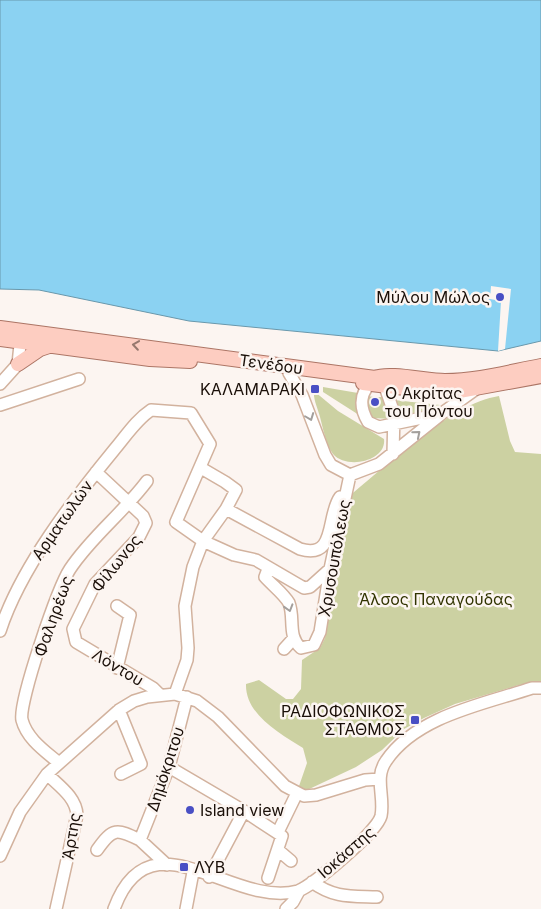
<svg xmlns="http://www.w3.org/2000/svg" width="541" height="909" font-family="Inter,sans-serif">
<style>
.green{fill:#ccd1a2}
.water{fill:#8bd2f2;stroke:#6998ac}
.pier{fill:#fcf5f1}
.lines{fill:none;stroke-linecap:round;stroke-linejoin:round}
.minor-casing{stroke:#d2b29e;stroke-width:14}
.major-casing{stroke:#ac7565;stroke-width:16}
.minor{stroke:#fff;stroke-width:11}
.major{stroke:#fdcdc1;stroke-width:14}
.oneway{stroke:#97786e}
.oneway2{stroke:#a39f9c}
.poi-dot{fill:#494fc4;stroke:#fcf5f1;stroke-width:2}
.labels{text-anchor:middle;stroke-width:5;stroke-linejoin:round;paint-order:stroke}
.poi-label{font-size:16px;fill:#1a0f08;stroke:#fcf5f1;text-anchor:end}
.street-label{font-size:16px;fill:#1a0f08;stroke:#fcf5f1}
.park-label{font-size:16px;fill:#313401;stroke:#fcf5f1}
</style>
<rect width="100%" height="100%" fill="#fcf5f1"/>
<path class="green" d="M323 387 358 393 356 400 359 415 323 392Z
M314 391 338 411 384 439C387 461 347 470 333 454 326 445 323 428 320 417 318 409 313 399 314 391Z
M367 396 374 397 371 403 379 404 377 397H385L391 419 373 418 366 408Z
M499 396 510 441 515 452 541 454V682L519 685 455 704 424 718 404 729 382 750 356 767 305 791 298 789 307 763 303 748C281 734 245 715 246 684L259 680 286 699H293L301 689 302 660 320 648 325 638 348 497C388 465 449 404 499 396Z
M394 400 440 405 398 421Z"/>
<path class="water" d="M0 0H541V341L498 351 189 321 39 290 0 289Z"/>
<path class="pier" d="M491 286 511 289 505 349 498 351 501 301 490 299Z"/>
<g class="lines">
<defs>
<path id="minor" d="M289 373 302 395 325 455 331 465 350 475
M382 378 394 413 393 454
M374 379C360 392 358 405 368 422L379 427 441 414 476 389
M0 384 18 364 21 335
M0 405 79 379
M96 472 143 516 146 523 139 537 95 584 73 629 76 642 153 688 159 694
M350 475 379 464 439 416
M226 509 300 549C337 560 326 516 340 497
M268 569 265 577C272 585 284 594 289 603 295 618 287 636 301 648L314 645 320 632 330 569 350 475
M117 606 130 615 117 668
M0 631C20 569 73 500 114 450 126 436 136 420 151 410L191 413 210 444 176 522 203 541 234 555 256 560 304 588 310 587 330 569
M284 649 294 638
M175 694 187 660 188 648 185 606 193 567 203 541 226 509 236 490 225 482 201 468
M119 710 141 764 121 774
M59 763C45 751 27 739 22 720 18 703 58 587 70 569 91 537 124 512 147 481
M169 767 244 811 282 836 268 878
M47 774C59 786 76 797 77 815L56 909
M278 832 297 793
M97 850C113 827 117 829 140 840
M278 850 291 861
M0 856 20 812 47 774 119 710 134 701 147 697 175 694 197 701 218 717 285 786 304 796 316 795 365 780 380 779
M167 865 140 840 169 767 187 697
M209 877 244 811
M312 882C334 898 350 896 377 897
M114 909C150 810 232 909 298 891 314 885 377 832 381 816 385 797 374 778 386 761 416 716 484 704 532 688H541
M186 909 193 872
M286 909 293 902 299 891"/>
<path id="major" d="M0 328 375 378C389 372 427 381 445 381 477 381 509 372 541 366
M0 339 150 359 190 361
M18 364 40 349 49 346
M363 383 430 391H459L541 376"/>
</defs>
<use href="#minor" class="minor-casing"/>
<use href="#major" class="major-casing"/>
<use href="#minor" class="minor"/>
<use href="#major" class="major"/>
</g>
<defs><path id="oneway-chevron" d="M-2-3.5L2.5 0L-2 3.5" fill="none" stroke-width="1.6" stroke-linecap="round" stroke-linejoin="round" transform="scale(1.25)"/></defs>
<use class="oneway" href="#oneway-chevron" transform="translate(136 345) rotate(-172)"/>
<g class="oneway2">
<use href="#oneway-chevron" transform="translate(310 417) rotate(69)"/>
<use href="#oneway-chevron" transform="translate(417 434) rotate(-40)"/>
<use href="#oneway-chevron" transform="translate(289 608) rotate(73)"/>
</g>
<g class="poi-dot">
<circle cx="500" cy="297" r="5"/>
<rect x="310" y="384" width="10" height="10" rx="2.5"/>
<circle cx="375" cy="402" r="5"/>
<rect x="410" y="715" width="10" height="10" rx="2.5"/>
<circle cx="190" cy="810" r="5"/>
<rect x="179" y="862" width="10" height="10" rx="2.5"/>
</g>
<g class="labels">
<g class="poi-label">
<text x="490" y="303">Μύλου Μώλος</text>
<text x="305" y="395">ΚΑΛΑΜΑΡΑΚΙ</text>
<text x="385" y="399" text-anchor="start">Ο Ακρίτας<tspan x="385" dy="18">του Πόντου</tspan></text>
<text x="405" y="717">ΡΑΔΙΟΦΩΝΙΚΟΣ<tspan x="405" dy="18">ΣΤΑΘΜΟΣ</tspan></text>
<text x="200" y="816" text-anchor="start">Island view</text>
<text x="194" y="873" text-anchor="start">ΛΥΒ</text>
</g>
<g class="street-label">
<text transform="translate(271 364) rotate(8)" y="6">Τενέδου</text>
<text transform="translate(62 520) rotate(-55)" y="6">Αρματωλών</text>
<text transform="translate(334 558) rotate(-80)" y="6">Χρυσουπόλεως</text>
<text transform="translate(116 563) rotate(-51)" y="6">Φίλωνος</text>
<text transform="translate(53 616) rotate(-70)" y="6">Φαληρέως</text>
<text transform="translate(118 667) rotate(31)" y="6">Λόντου</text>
<text transform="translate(165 769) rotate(-72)" y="6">Δημόκριτου</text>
<text transform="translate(71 836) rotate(-81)" y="6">Άρτης</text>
<text transform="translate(346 852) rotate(-41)" y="6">Ιοκάστης</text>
</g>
<g class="park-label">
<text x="436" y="605">Άλσος Παναγούδας</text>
</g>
</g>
</svg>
